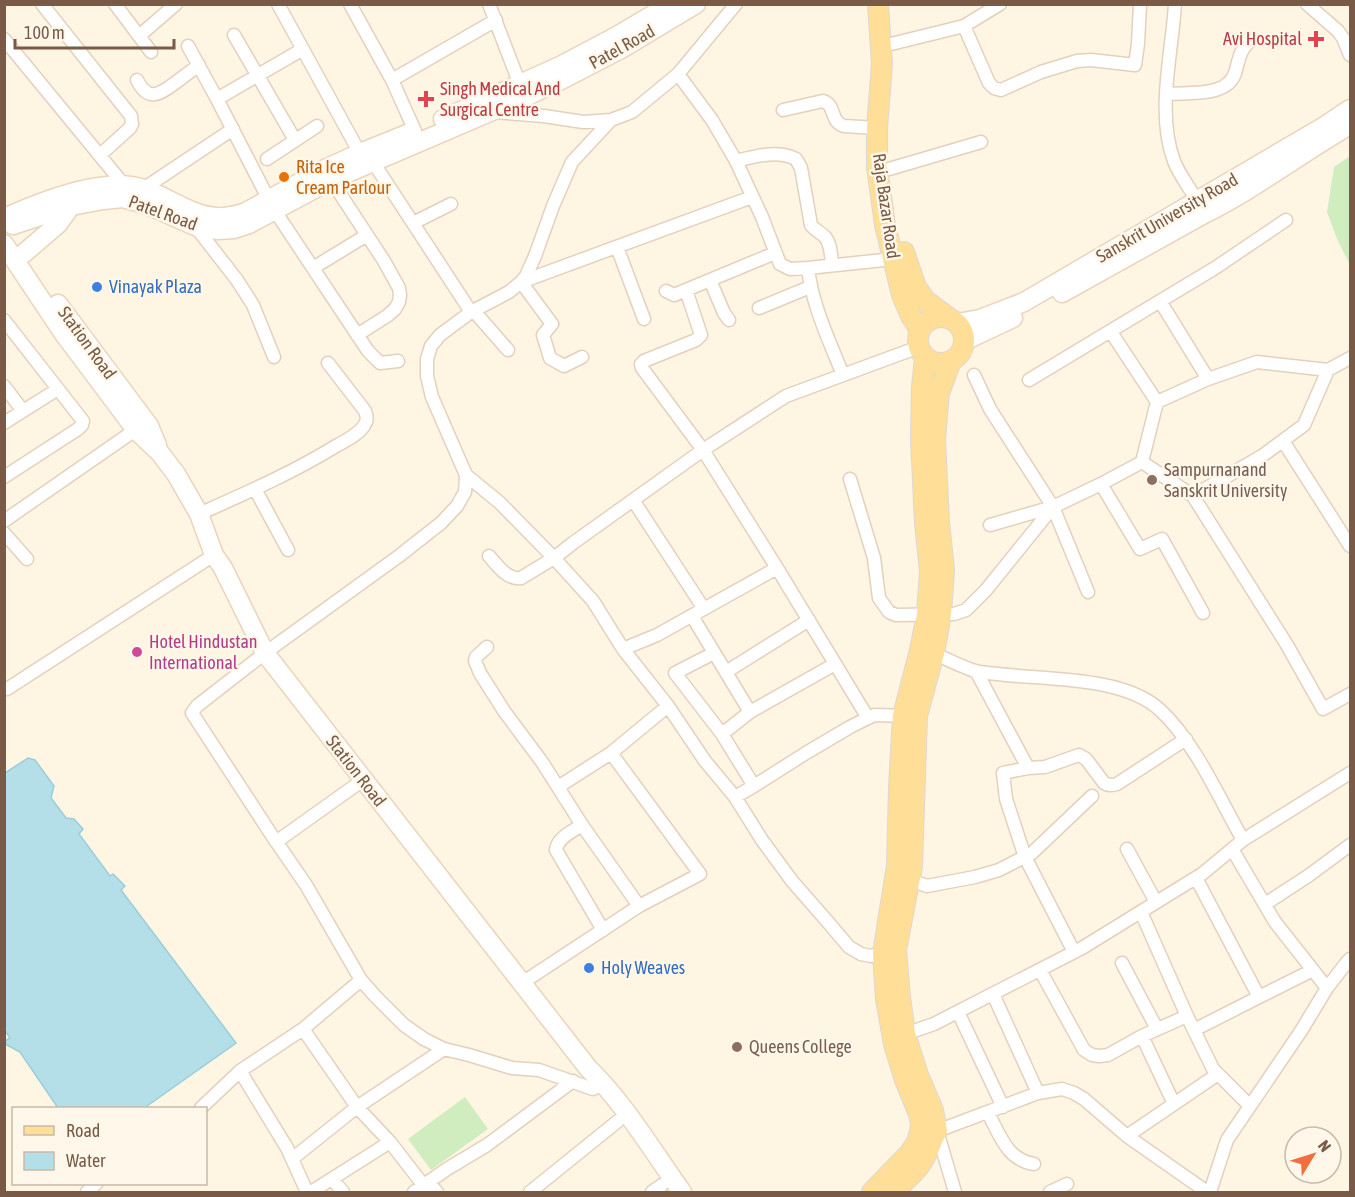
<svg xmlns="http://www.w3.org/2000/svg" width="1355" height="1197" font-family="'Asap Condensed',sans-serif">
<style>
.green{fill:#cfedbf}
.water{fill:#b4dfe9;stroke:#9acedc;stroke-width:1.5}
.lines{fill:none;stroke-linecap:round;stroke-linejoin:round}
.street-casing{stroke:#e3d1bd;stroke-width:15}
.secondary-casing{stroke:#ebd4bc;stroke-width:21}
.primary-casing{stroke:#dfd7d3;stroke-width:22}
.street{stroke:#fff;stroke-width:12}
.secondary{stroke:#fff;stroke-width:18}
.primary{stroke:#ffde98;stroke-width:20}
.health-dot{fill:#e0444e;stroke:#fff8ea;stroke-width:2}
.food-dot{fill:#e8710a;stroke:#fff8ea;stroke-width:2}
.shop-dot{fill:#3f7fe0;stroke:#fff8ea;stroke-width:2}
.education-dot{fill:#8d6e63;stroke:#fff8ea;stroke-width:2}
.hotel-dot{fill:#d1479c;stroke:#fff8ea;stroke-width:2}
.labels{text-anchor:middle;stroke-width:5;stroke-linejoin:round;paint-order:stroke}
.health-label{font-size:18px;fill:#be3a42;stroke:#fff8ea;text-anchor:end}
.street-label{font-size:18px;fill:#785a46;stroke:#fff8ea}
.food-label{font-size:18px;fill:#c56008;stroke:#fff8ea;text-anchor:start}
.shop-label{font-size:18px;fill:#366cbe;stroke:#fff8ea;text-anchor:start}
.education-label{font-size:18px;fill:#785e54;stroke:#fff8ea;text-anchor:start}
.hotel-label{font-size:18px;fill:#b23c85;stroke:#fff8ea;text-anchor:start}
</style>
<rect width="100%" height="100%" fill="#fef5e2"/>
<path class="green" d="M1350 156V265L1337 239 1327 212 1334 167Z
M465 1097 488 1129 431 1170 408 1139Z"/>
<path class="water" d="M28 758 35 760 54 786 51 798 66 818 74 819 83 829 79 834 110 876 113 874 125 886 121 890 236 1043 144 1108H58L20 1052 5 1044V1041L10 1038 4 1029 5 773Z"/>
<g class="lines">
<defs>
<path id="street" d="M42 4 131 116 132 124 130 128 100 155
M115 4 151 52
M278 4 363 159
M350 4 392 80 415 131
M489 4 522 90
M1175 4C1172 54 1156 113 1174 161 1180 177 1192 190 1199 205
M1307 4 1338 31 1343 38 1350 55
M964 26 989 83 994 88 1001 90 1041 72 1077 61 1091 60 1135 65 1138 44 1140 4
M234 35 295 140
M139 36 176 4
M4 39 124 185
M891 44 964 26 1000 4
M188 46 217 99 269 200
M678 74 712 120 736 161 762 217 780 264 790 269 808 268C812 305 829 340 843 375
M137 80C148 102 159 95 175 83 183 77 191 71 199 65
M392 80 496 20
M1167 94C1189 92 1230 98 1236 70 1239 58 1241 48 1250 41
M217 99 303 49
M783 110 823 101C836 105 830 122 844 126L877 128
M494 112 544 116 583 122 611 120 632 112 678 74 736 4
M267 159 317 126
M736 161C755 156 777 150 796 159L801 168 811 225C815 230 818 231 823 235 831 241 831 255 832 265
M373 162 471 312
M889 169 981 142
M331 180 384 261 399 288 400 295 399 302 395 309 387 316 357 335
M143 189 233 129
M275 211 368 351 380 363 398 361
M413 223 451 204
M195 226 237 280 253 305 274 357
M617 247 644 319
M313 268 367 235
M808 268 893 259
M710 280 724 313 729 320
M686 290 701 335 696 340 644 361 641 364 642 368 703 450 777 568 868 718
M666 291 674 295 775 253
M1160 301 1208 379
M759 308 810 287
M473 310 508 350
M4 320 83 421 82 425 78 429 4 477
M582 357 564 366 550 358 543 335 552 324 521 282 752 197
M974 375 990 409 1053 507 1088 592
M1029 380 1215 268 1286 220
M4 386 23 411
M1157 402 1208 379 1257 362 1328 370 1350 358
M4 423 58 389
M1283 441 1350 546
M1142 462 1193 496 1287 645 1323 709 1350 694
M466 475 500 503 554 558 593 601 623 649 668 706 705 761 735 797 762 840 792 881 827 921 849 947 861 954 871 956 883 953
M850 479 874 558 879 598 889 612 896 615 954 614 966 610 986 590 1053 507
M1101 484 1140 549 1162 539 1203 613
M255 489 288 550
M1193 496 1262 456 1304 425 1328 370
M633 500 704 609
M199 514C246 493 292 473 336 446 345 441 360 434 365 424 368 420 367 416 365 411L328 363
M4 521 141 426
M990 525 1053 507 1101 484 1142 462 1157 402 1111 332
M4 533 27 559
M489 556C497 565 507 580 521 578L554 558 573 543 703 450 786 396 919 347
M692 616 750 712
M487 647 476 657 475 661 480 673 504 711 542 762 582 825 639 906 700 874 611 753
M623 649 657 635 777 568
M929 651C944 658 960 666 975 671 982 673 991 673 998 674 1045 680 1124 676 1160 710 1195 742 1219 798 1243 840L1350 773
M714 653 675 673 722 734 754 786
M976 671 1028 768
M726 672 809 620
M7 689 214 555
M722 734 750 712 835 664
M558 787 611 753 668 706
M735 797 754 786 806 753 850 727 874 715 910 716
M582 825C573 831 557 838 556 850L603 930
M276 842 363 780
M1127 849 1156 902
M1232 849 1275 922 1327 988
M1196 878 1259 997 1313 970
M910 880 927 886 975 877 999 870 1032 853 1092 796
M1265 904 1308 876 1350 845
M1141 912 1187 1016 1213 1069 1250 1106
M1074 952 1025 857 1006 799 1003 773 1028 768 1045 767 1079 755 1086 759 1104 783C1109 786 1112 785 1117 784L1186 739
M1122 963 1157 1029
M1040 970 1084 1050 1092 1055 1099 1056 1108 1055 1142 1036 1187 1016
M522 983 639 906
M993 994 1038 1093
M958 1012 1003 1107
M303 1029 357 1107 390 1142 424 1186
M1194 1030 1259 997
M905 1034 934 1024 1082 948 1202 874 1243 840
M1142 1036 1174 1104
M240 1071 287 1148 307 1192
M604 1083 593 1089 539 1070 512 1068 469 1055 444 1049 424 1039 404 1025 375 996 361 980 306 885 271 834 192 713 197 706 265 653 399 556 441 523 457 506 465 492 466 475 432 397 427 376V359L431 346 440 335 471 312 509 292 521 282 526 276 535 256 553 206 572 162 611 120
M201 1108 240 1071 303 1029 361 980
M988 1113C1000 1135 1007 1160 1034 1164
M1127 1136 1218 1074
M292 1159 357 1107 444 1049
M332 1179 343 1192
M428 1182 437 1192
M87 1192 96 1184
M311 1192 390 1142
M414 1192 447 1169 487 1145 573 1081
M530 1192 618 1121
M652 1192 662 1185
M955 1192 937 1131 1038 1093 1062 1089 1074 1093 1084 1099 1127 1136 1207 1192
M1050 1192 1067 1184
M1210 1192 1227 1140 1301 1031 1327 988 1347 962 1350 959"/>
<path id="secondary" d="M443 119 562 65 615 37 671 4
M11 215C46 200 106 176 144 189 168 197 192 216 217 217 226 218 236 215 244 213L325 169 360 153 407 134
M13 225 71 206 103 200 123 198 145 204 195 226 217 230 234 229 249 224 331 180 525 97 567 77 621 49 696 4
M4 244 64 334 136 430 160 453 176 474 199 514 214 555 223 568 265 653 588 1068C625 1104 652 1150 682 1192
M23 254 58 224 71 206
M1062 293 1204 214C1255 189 1301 153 1350 125
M58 304 149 426 157 445
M957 323 980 319 1024 302 1323 127 1350 109
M964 341 1013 318"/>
<path id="primary" d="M878 4 882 64 877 128V167L885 225 902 295 911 316 920 330
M904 252 916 287 925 300 948 317
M918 340a23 23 0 1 1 46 0a23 23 0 1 1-46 0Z
M872 1192 910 1153 917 1142 920 1132 921 1124 919 1114 905 1080 894 1044 886 999 883 953 897 866 899 787 903 716 920 650 927 615 930 571 925 523 921 439 922 387 925 357
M893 1192C902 1184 913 1175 920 1165 928 1155 930 1142 937 1131L933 1110 918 1075 905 1034 900 997 896 950 912 867 917 716 934 653 941 614 944 570 939 522 935 439 939 393 951 361"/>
</defs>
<use href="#street" class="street-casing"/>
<use href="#secondary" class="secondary-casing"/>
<use href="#primary" class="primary-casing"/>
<use href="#street" class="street"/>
<use href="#secondary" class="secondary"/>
<use href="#primary" class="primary"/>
</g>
<g class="health-dot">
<path d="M1313 30h6v6h6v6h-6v6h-6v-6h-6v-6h6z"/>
<path d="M423 90h6v6h6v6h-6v6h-6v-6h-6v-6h6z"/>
</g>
<circle class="food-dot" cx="284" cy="177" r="6"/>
<g class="shop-dot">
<circle cx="97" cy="287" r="6"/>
<circle cx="589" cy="968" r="6"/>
</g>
<g class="education-dot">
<circle cx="1152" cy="480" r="6"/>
<circle cx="737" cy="1047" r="6"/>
</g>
<circle class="hotel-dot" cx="137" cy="652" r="6"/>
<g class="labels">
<g class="health-label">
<text x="1302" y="45">Avi Hospital</text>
<text x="440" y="95" text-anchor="start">Singh Medical And<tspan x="440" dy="21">Surgical Centre</tspan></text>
</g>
<g class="street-label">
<text transform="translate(622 47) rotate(-29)" y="6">Patel Road</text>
<text transform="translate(886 206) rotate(82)" y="6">Raja Bazar Road</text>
<text transform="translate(163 213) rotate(20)" y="6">Patel Road</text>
<text transform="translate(1167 218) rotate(-30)" y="6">Sanskrit University Road</text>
<text transform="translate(87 343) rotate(54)" y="6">Station Road</text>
<text transform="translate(356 771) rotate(52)" y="6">Station Road</text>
</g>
<g class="food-label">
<text x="296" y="173">Rita Ice<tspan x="296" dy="21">Cream Parlour</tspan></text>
</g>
<g class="shop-label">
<text x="109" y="293">Vinayak Plaza</text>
<text x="601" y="974">Holy Weaves</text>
</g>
<g class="education-label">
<text x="1164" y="476">Sampurnanand<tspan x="1164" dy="21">Sanskrit University</tspan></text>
<text x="749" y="1053">Queens College</text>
</g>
<g class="hotel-label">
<text x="149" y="648">Hotel Hindustan<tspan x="149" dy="21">International</tspan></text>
</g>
</g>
<rect width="1355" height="1197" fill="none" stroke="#785a46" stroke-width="12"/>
<rect x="12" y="1107" width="195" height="78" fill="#fff8ea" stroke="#c9b9a8" stroke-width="1.5"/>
<rect x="24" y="1126" width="30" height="9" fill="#ffde98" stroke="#c9b9a8" stroke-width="1.5"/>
<text x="66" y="1137" font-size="18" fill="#785a46">Road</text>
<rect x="24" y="1152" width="30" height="18" fill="#b4dfe9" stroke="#c9b9a8" stroke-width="1.5"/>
<text x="66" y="1167" font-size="18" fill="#785a46">Water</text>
<g transform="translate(1313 1155) rotate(52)"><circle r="28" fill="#fff8ea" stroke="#c9b9a8" stroke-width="1.5"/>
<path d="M0-4.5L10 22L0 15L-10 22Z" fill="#f36e3c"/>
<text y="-9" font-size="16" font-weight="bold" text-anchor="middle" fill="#785a46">N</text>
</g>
<path d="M15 39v9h159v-9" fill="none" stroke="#785a46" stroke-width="3"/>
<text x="24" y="39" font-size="18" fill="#785a46" stroke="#fff8ea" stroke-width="4.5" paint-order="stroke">100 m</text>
</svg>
